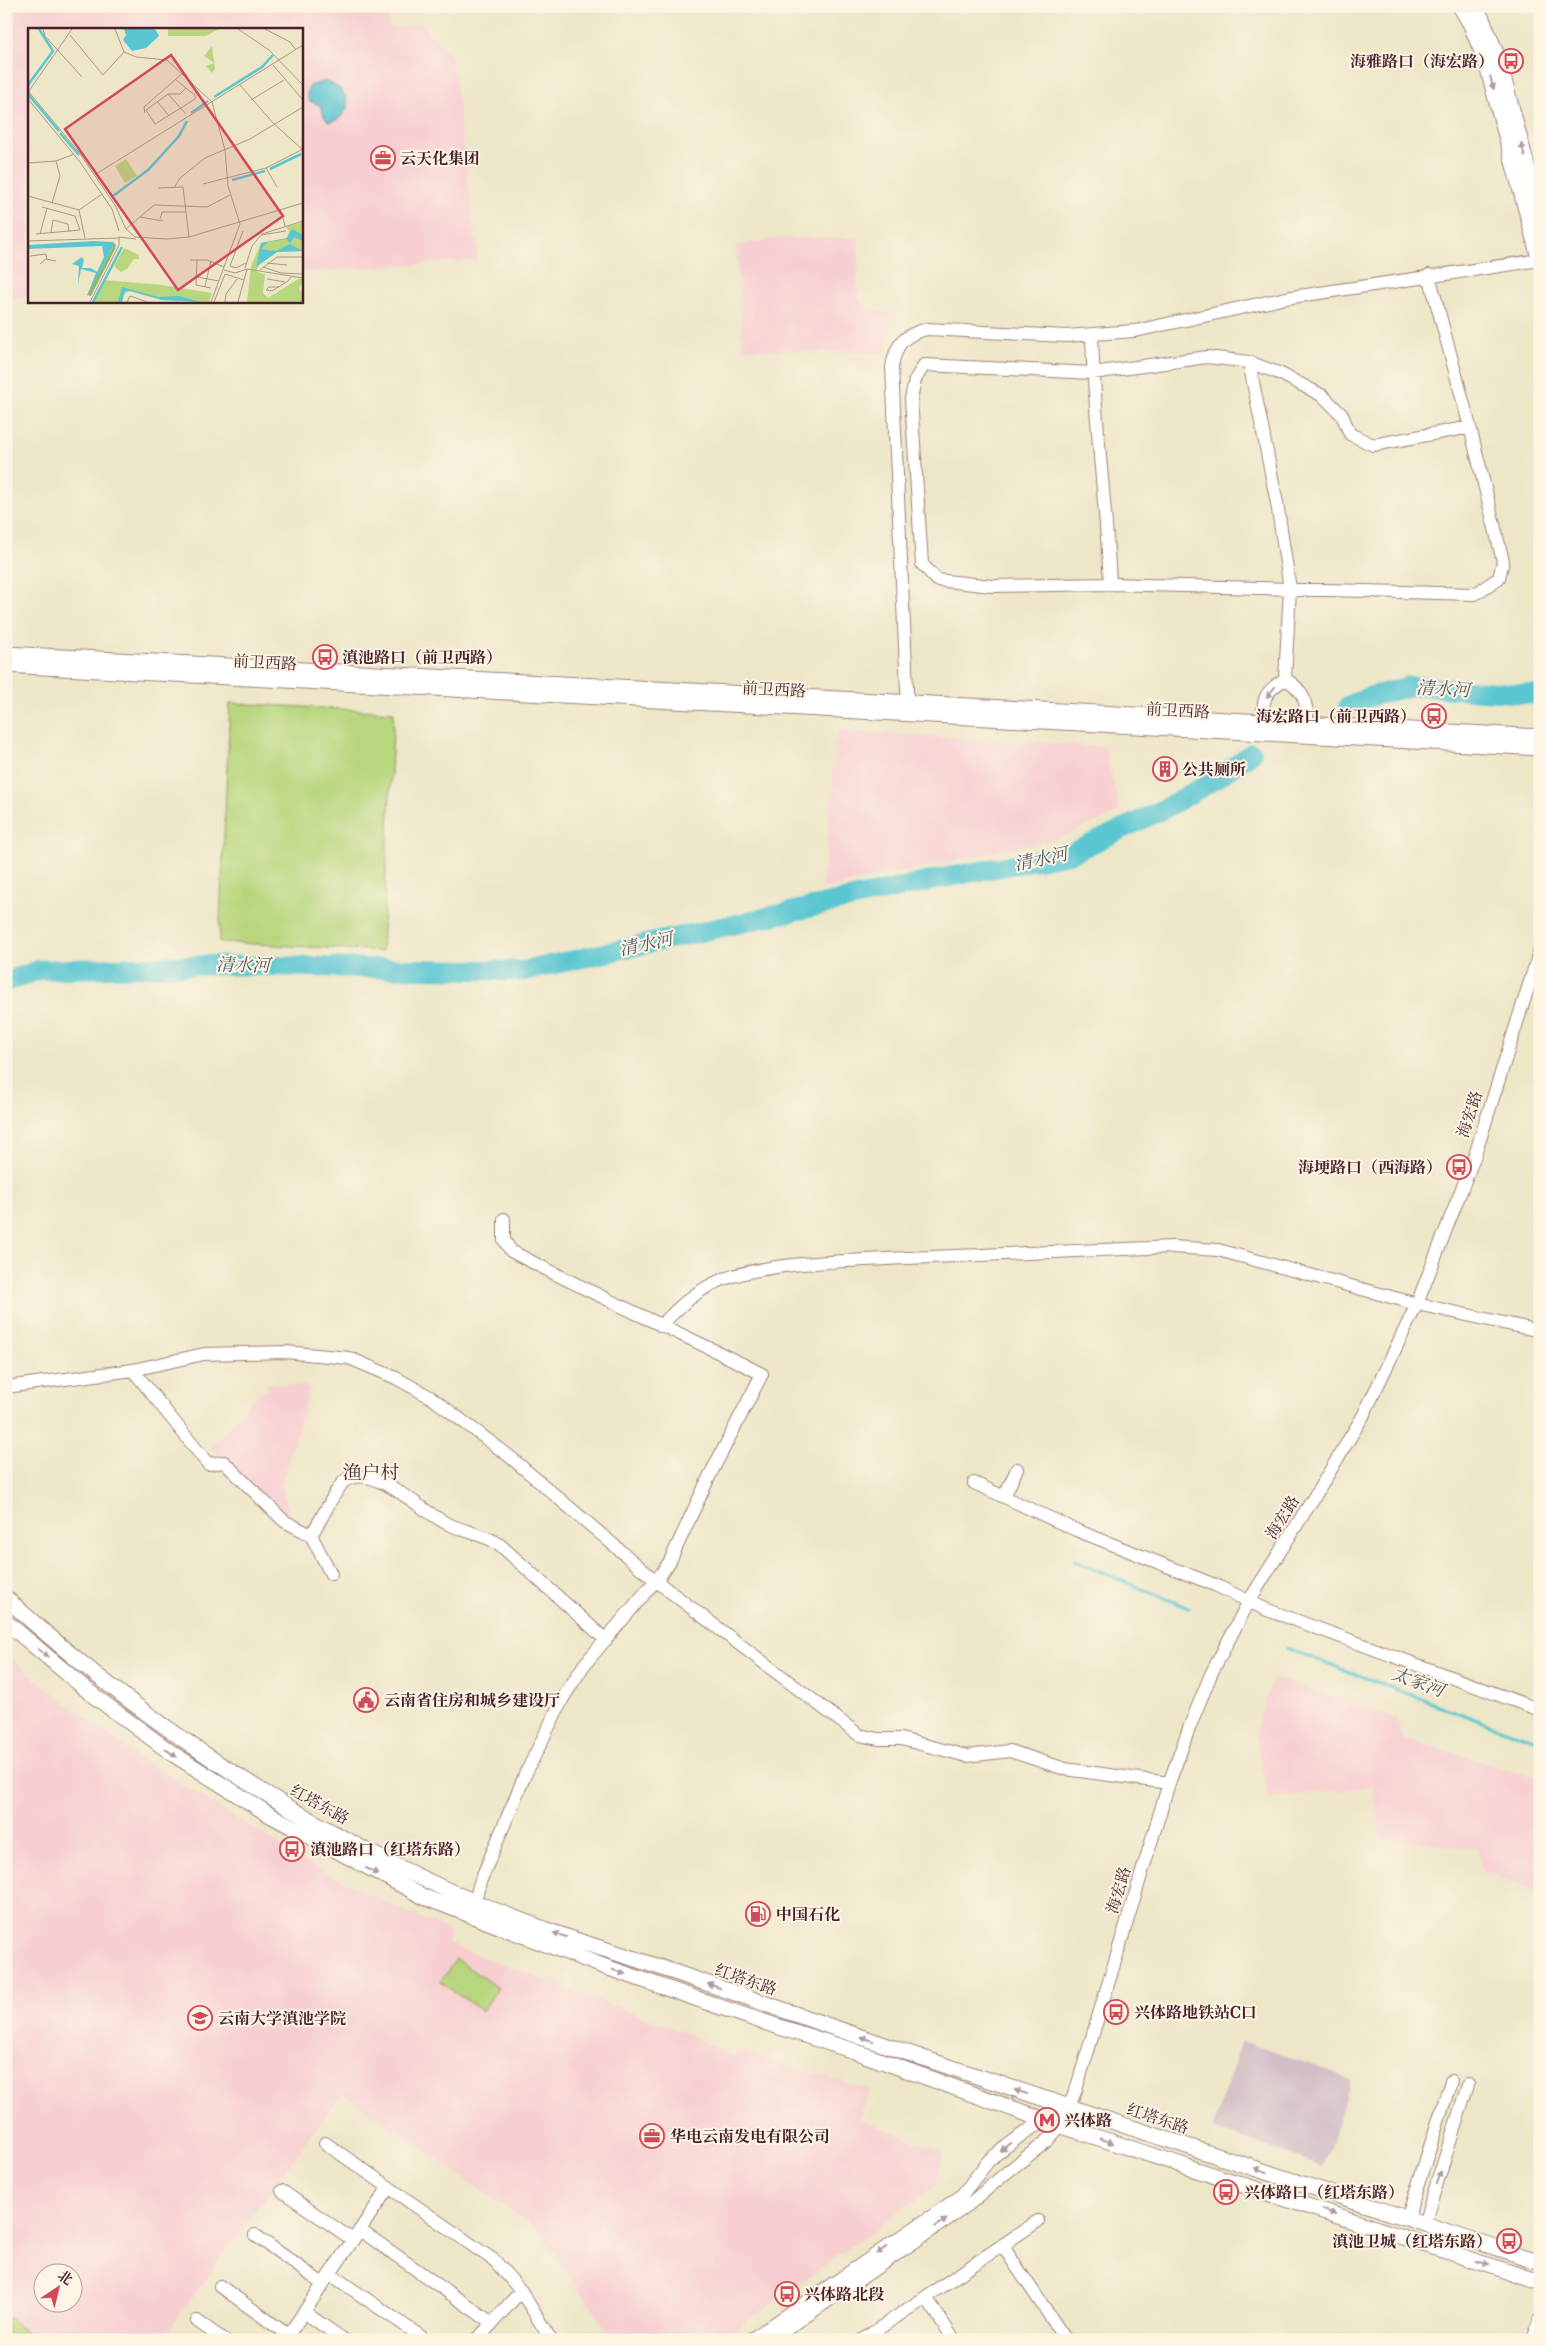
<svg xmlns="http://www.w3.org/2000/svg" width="1546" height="2346" font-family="'IM FELL French Canon','Noto Serif SC',serif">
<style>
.built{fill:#f7cfd1;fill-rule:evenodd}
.industrial{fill:#d2bdc6}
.green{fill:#b8d67d;stroke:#817a54}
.water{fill:#5ac6d2;stroke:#52727e}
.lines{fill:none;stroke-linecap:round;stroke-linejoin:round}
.stream{stroke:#5ac6d2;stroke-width:3}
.river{stroke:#5ac6d2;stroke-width:20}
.minor-casing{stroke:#9c8279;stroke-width:14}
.major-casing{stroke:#9c8279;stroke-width:17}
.minor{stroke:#fff;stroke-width:12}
.major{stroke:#fff;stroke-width:15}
.oneway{fill:#ae9aa0}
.labels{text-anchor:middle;stroke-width:4;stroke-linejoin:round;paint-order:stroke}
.poi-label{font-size:16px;font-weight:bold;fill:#4a1f2b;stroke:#fcf5e5;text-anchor:start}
.street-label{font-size:16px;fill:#4a1f2b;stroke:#fcf5e5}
.water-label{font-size:18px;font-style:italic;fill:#505965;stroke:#fcf5e5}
.quarter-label{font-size:19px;fill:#4a1f2b;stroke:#fcf5e5}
.inset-river{fill:none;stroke:#5ac6d2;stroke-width:2.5}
.inset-road{fill:none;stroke:#ac9689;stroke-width:1}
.view{fill:#d1495b;fill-opacity:0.15;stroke:#d1495b;stroke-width:2.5}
.inset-edge{fill:none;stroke:#4a1f2b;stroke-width:2.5}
</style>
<rect width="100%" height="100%" fill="#fcf5e5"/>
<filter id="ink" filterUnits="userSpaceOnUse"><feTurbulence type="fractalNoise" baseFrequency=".02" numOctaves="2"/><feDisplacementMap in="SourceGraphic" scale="10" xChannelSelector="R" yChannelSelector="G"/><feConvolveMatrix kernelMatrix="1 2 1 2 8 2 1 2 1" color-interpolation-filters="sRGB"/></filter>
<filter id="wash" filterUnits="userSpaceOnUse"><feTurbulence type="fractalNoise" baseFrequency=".0096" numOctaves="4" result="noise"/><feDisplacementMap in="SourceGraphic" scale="20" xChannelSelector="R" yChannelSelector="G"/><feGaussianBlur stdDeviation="1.12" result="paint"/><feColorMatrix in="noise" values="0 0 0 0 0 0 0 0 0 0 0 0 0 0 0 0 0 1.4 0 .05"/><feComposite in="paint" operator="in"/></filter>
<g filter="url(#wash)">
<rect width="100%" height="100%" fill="#ede6c7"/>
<path class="built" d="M6 6H388L390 29 420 24 452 56 478 260 301 272V29H29V296L7 298Z
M778 238H859L857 296 869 309 894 314 884 353 743 349 736 246Z
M838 731 1105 747 1120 812 1056 839 822 889Z
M267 1383 311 1387 281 1484 290 1514 277 1510 211 1448 259 1392 267 1391Z
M6 1653 34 1678 139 1758 306 1862 392 1906 449 1930 448 1944 689 2034 733 2057 738 2051 870 2089 859 2119 943 2152 937 2185 720 2340H613L540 2231 342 2093 161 2340H34L6 2315ZM42 2274H72V2304H42Z
M1273 1677 1397 1719 1402 1738 1540 1779V1892L1481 1871 1478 1849 1380 1837 1373 1787 1268 1798 1255 1732Z"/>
<path class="industrial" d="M1242 2041 1352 2079 1323 2166 1212 2128Z"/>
<path class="green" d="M230 703 394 712 382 951 219 942Z
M456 1959 498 1988 482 2011 440 1982Z
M6 2315 34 2340H6Z"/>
<path class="water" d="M325 81C332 84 338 86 342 91 354 105 343 121 328 122L324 116 320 105 309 101 307 94 310 86Z"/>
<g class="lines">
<path class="stream" d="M1074 1561 1189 1608
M1286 1648 1510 1732 1540 1741"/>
<path class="river" d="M1348 706 1365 698 1411 686 1540 695
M8 981 39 970 211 965 524 971 948 877 1070 854 1164 809 1216 779 1252 753"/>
</g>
</g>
<g filter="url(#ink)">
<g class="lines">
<defs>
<path id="minor" d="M1429 275 1470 427 1503 561 1499 578 1475 594 1110 584 992 586 937 580 922 564 911 399 915 380 924 365 1093 373 1207 357 1249 362 1281 374 1323 396 1342 415 1350 434 1373 445 1470 427
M1092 335C1094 418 1106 501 1110 584
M1249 362 1277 503 1290 589 1285 679
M908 711 892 367C896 344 903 335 927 329L1066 336 1135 331 1286 298 1540 260
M1262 730C1264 703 1259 695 1285 679 1309 692 1306 709 1309 734
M661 1326C679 1306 698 1289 724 1279 774 1261 854 1261 908 1258 996 1254 1084 1251 1173 1247L1218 1250 1417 1304 1540 1331
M133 1370 208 1464 224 1462 284 1521 311 1535 331 1574
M6 1387 133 1370 204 1354 285 1352 349 1358 396 1378 432 1398 509 1456 656 1581 859 1735 878 1739H901L967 1756 1010 1751 1065 1769 1169 1783
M974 1483 1076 1530 1215 1585 1265 1609 1540 1710
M1004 1497 1017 1469
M311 1535C320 1523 337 1485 346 1480 375 1463 423 1513 448 1524 465 1532 483 1534 499 1544L606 1640
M475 1901 480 1882 525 1775 563 1698 584 1665 662 1573 670 1561 710 1475 762 1374C679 1332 593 1295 511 1251L504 1240V1219
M325 2143 495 2261 521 2291 551 2340
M282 2191 353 2240
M1407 2219 1451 2081
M1424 2224 1468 2085
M360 2230 492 2323
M255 2235 323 2284
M1002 2245 1066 2340
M330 2274 426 2340
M220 2286 288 2335
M926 2297 954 2340
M304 2312 344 2340
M197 2321 224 2340
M285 2340 389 2187
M477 2340 521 2291
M750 2340 961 2196 990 2159 1024 2133 1068 2107
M771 2340 967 2206 1006 2173 1047 2141 1061 2125 1076 2090 1169 1783 1190 1726 1211 1674 1249 1601 1318 1491 1363 1416 1417 1304 1475 1155 1540 950
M862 2340 1038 2221
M1532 2340 1540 2320"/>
<path id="major" d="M1460 6 1471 25 1486 62 1540 261
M1474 6 1482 19 1498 58 1540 214
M6 654 1540 737
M6 665 1540 748
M6 1598C157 1736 351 1860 544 1929 576 1941 608 1950 641 1961 708 1983 774 2007 841 2030 1073 2110 1307 2185 1540 2262
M6 1622 94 1696 173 1754 270 1815 424 1897 600 1965 752 2018 854 2051 1047 2121 1540 2282"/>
</defs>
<use href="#minor" class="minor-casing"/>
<use href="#major" class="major-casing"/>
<use href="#minor" class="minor"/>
<use href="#major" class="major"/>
</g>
<defs><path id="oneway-solid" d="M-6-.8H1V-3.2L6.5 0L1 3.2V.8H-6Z" transform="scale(1.25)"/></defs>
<g class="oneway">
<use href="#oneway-solid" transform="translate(1492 83) rotate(75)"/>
<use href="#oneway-solid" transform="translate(1523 150) rotate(-105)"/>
<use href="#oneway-solid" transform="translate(1271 692) rotate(129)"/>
<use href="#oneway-solid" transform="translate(43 1653) rotate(40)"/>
<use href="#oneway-solid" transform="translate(171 1753) rotate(34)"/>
<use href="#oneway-solid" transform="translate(372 1871) rotate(27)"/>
<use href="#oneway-solid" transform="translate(560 1935) rotate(-162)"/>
<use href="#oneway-solid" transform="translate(619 1972) rotate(19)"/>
<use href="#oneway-solid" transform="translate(714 1986) rotate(-161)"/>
<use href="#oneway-solid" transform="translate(867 2039) rotate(-161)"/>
<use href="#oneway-solid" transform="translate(1021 2092) rotate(-162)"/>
<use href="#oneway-solid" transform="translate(1107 2141) rotate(19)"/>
<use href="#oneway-solid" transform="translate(1006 2147) rotate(143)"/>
<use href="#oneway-solid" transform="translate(1261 2170) rotate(-162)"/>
<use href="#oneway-solid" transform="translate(1439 2178) rotate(-72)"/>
<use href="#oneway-solid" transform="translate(1329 2212) rotate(18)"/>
<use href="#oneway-solid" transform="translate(941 2223) rotate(-34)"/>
<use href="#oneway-solid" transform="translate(882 2250) rotate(146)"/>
<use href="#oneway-solid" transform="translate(1483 2263) rotate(18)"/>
</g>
</g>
<defs>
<symbol id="bus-ring" viewBox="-11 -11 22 22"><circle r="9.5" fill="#fcf5e5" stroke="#d1495b" stroke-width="1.5"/><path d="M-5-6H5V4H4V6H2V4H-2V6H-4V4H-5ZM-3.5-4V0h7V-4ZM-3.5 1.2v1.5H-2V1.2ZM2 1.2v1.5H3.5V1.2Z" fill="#d1495b"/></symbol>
<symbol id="office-ring" viewBox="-11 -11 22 22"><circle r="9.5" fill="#fcf5e5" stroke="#d1495b" stroke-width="1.5"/><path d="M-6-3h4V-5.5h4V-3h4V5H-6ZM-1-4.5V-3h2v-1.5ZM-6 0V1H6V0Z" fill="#d1495b"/></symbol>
<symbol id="building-ring" viewBox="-11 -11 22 22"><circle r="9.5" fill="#fcf5e5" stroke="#d1495b" stroke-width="1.5"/><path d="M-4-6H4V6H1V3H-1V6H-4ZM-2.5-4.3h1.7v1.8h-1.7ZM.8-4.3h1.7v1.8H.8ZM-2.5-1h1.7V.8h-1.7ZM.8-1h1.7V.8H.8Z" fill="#d1495b"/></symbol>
<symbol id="civic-ring" viewBox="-11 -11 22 22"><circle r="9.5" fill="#fcf5e5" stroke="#d1495b" stroke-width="1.5"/><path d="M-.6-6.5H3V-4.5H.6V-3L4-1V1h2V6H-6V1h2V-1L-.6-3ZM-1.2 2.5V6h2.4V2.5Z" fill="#d1495b"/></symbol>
<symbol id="fuel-ring" viewBox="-11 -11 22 22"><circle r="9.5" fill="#fcf5e5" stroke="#d1495b" stroke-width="1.5"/><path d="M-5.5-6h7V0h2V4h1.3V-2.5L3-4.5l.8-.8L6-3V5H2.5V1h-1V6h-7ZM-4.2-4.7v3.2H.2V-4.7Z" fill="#d1495b"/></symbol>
<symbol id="university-ring" viewBox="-11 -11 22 22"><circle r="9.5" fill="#fcf5e5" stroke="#d1495b" stroke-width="1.5"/><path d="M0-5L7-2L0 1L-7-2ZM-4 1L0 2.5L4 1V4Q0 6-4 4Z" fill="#d1495b"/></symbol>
<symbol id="metro-ring" viewBox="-11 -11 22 22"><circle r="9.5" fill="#fcf5e5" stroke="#d1495b" stroke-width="1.5"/><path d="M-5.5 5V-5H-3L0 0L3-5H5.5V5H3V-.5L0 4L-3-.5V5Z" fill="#d1495b"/></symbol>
</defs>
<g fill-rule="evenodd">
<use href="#bus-ring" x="1497" y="47" width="28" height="28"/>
<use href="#office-ring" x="369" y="144" width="28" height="28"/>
<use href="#bus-ring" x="311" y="643" width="28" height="28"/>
<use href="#bus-ring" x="1420" y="702" width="28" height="28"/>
<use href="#building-ring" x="1151" y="755" width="28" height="28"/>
<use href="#bus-ring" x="1445" y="1153" width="28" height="28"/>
<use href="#civic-ring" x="352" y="1686" width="28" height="28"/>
<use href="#bus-ring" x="278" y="1835" width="28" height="28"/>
<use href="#fuel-ring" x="744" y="1900" width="28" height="28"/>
<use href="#bus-ring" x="1102" y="1998" width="28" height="28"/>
<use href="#university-ring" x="186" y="2004" width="28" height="28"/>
<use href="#metro-ring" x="1033" y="2106" width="28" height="28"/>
<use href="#office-ring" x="638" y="2122" width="28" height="28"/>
<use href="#bus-ring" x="1212" y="2178" width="28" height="28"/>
<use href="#bus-ring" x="1495" y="2227" width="28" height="28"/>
<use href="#bus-ring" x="773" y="2280" width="28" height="28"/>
</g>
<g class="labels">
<g class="poi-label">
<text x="1494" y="67" text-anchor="end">海雅路口（海宏路）</text>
<text x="400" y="164">云天化集团</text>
<text x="342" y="663">滇池路口（前卫西路）</text>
<text x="1416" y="722" text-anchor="end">海宏路口（前卫西路）</text>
<text x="1182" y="775">公共厕所</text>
<text x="1442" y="1173" text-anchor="end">海埂路口（西海路）</text>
<text x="384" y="1706">云南省住房和城乡建设厅</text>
<text x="310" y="1855">滇池路口（红塔东路）</text>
<text x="776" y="1920">中国石化</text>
<text x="1134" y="2018">兴体路地铁站C口</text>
<text x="218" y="2024">云南大学滇池学院</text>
<text x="1064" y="2126">兴体路</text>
<text x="670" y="2142">华电云南发电有限公司</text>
<text x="1244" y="2198">兴体路口（红塔东路）</text>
<text x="1492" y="2247" text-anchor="end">滇池卫城（红塔东路）</text>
<text x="804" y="2300">兴体路北段</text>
</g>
<g class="street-label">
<text transform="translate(265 662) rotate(3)" y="6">前卫西路</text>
<text transform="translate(774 689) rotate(3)" y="6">前卫西路</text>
<text transform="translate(1178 710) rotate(3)" y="6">前卫西路</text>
<text transform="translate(1469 1114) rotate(-72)" y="6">海宏路</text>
<text transform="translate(1282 1517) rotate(-58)" y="6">海宏路</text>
<text transform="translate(320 1804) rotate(29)" y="6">红塔东路</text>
<text transform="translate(1118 1890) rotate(-73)" y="6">海宏路</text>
<text transform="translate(746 1979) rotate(19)" y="6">红塔东路</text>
<text transform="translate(1158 2118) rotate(18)" y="6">红塔东路</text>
</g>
<g class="water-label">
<text transform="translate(1443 689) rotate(3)" y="6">清水河</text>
<text transform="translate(1041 859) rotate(-12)" y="6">清水河</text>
<text transform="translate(646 944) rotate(-12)" y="6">清水河</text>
<text transform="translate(243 965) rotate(1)" y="6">清水河</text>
<text transform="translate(1418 1682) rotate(20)" y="6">太家河</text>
</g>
<g class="quarter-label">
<text x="371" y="1479">渔户村</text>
</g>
</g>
<g transform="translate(28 28)">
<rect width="275" height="275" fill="#ede6c7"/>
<path d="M140 1H191L178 8H140ZM184 18 187 41 184 45 178 38 186 35 176 28ZM98 131 109 148 97 155 87 138ZM275 194V223L249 224 231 236 228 243 237 247 235 265 240 270 272 250 275 252 271 261 275 266V274H219L223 238 233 215 259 210 261 203 258 199ZM96 220 111 227V231H106L99 241 93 244 86 238ZM76 252 134 257 184 265 181 274 134 272 102 263 93 267 94 274H65Z" fill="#b8d67d"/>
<path d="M85 214 88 217 87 221 63 268 59 267 85 219Z" fill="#92b76c"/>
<path d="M96 1H127L131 8 118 20 104 23 95 12 98 7ZM264 201 275 207V213L266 209 262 215 258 211 240 214 233 221 248 223 262 216 275 223 249 224 228 239 233 215 259 210ZM65 213 85 214 86 217 59 268 68 245 53 241 50 257 51 238 44 236 54 229 56 232 54 240H63L69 244 76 229 74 218 0 221V217ZM94 259 130 269 151 268 173 274 134 272 102 263H97L94 274H90Z" fill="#5ac6d2"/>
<path class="inset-river" d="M0 57 25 23 11 1M0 66 31 103M186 69 234 39 245 27M163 85 180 73M32 105 51 127M242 141 273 126M204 152 237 143M85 168 120 142 151 108 159 93M65 274 94 219"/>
<path class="inset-road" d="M15 1 17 8 54 49M87 1 96 24 108 29 139 32 184 74M210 1 241 22 275 57M237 1 262 14 268 22M42 7 75 47 96 24M245 37 275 72M148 52 158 60 167 67V71L127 96 118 82 140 66H152L158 60M212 57 245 95 275 122M0 63 50 123 87 177 98 201 107 209 138 211 161 209 275 175M1 63 44 1M140 66 158 86M0 71 52 134 84 181 91 203M223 72 256 52M129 73 141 88M117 85 116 79 156 44M0 135 28 133 46 126M238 140 249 159M68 146 275 17M175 156 238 140 275 121M130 160 155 159 161 209M146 160 152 150 177 130 222 111 275 79M0 168 51 182 57 210M24 175 32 148 28 133M51 182 74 166M253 183 257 198M112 189 135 193M132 191 134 184H157M98 201 126 177 179 179 202 167M215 203 202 238 208 240 218 235M23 205 25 192 40 196 41 204M8 206 52 202 47 188 14 179M12 206 19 180M233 207 258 203M91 209 108 211M0 213 91 210M2 228 18 226 19 231M162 232H179L196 239M169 232 168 257 183 260M239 235 259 237M12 236 18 231 28 233M235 239 253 245 275 246M217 240 224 218 234 206 275 193M219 241 275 250M196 242 207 245 219 241 210 274M232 242 249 229H275M169 249 191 253M239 251 257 254M177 258 183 233M251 259H241L238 262 244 263 260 253 263 249M62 274 91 217V209M99 274 102 268 119 274M183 274 212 196 200 158 197 122 184 74M186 274 197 246 216 252M197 274 198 266 209 251"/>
<path class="view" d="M143 27 255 188 150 262 37 101Z"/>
<rect width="275" height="275" class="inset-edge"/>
</g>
<rect width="1546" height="2346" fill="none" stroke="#fcf5e5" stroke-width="25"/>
<g transform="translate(58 2288) rotate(35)"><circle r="24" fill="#fcf5e5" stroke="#b59f9b"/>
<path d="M0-4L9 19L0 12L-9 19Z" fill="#d1495b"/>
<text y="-8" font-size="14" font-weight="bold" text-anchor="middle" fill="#4a1f2b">北</text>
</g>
</svg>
